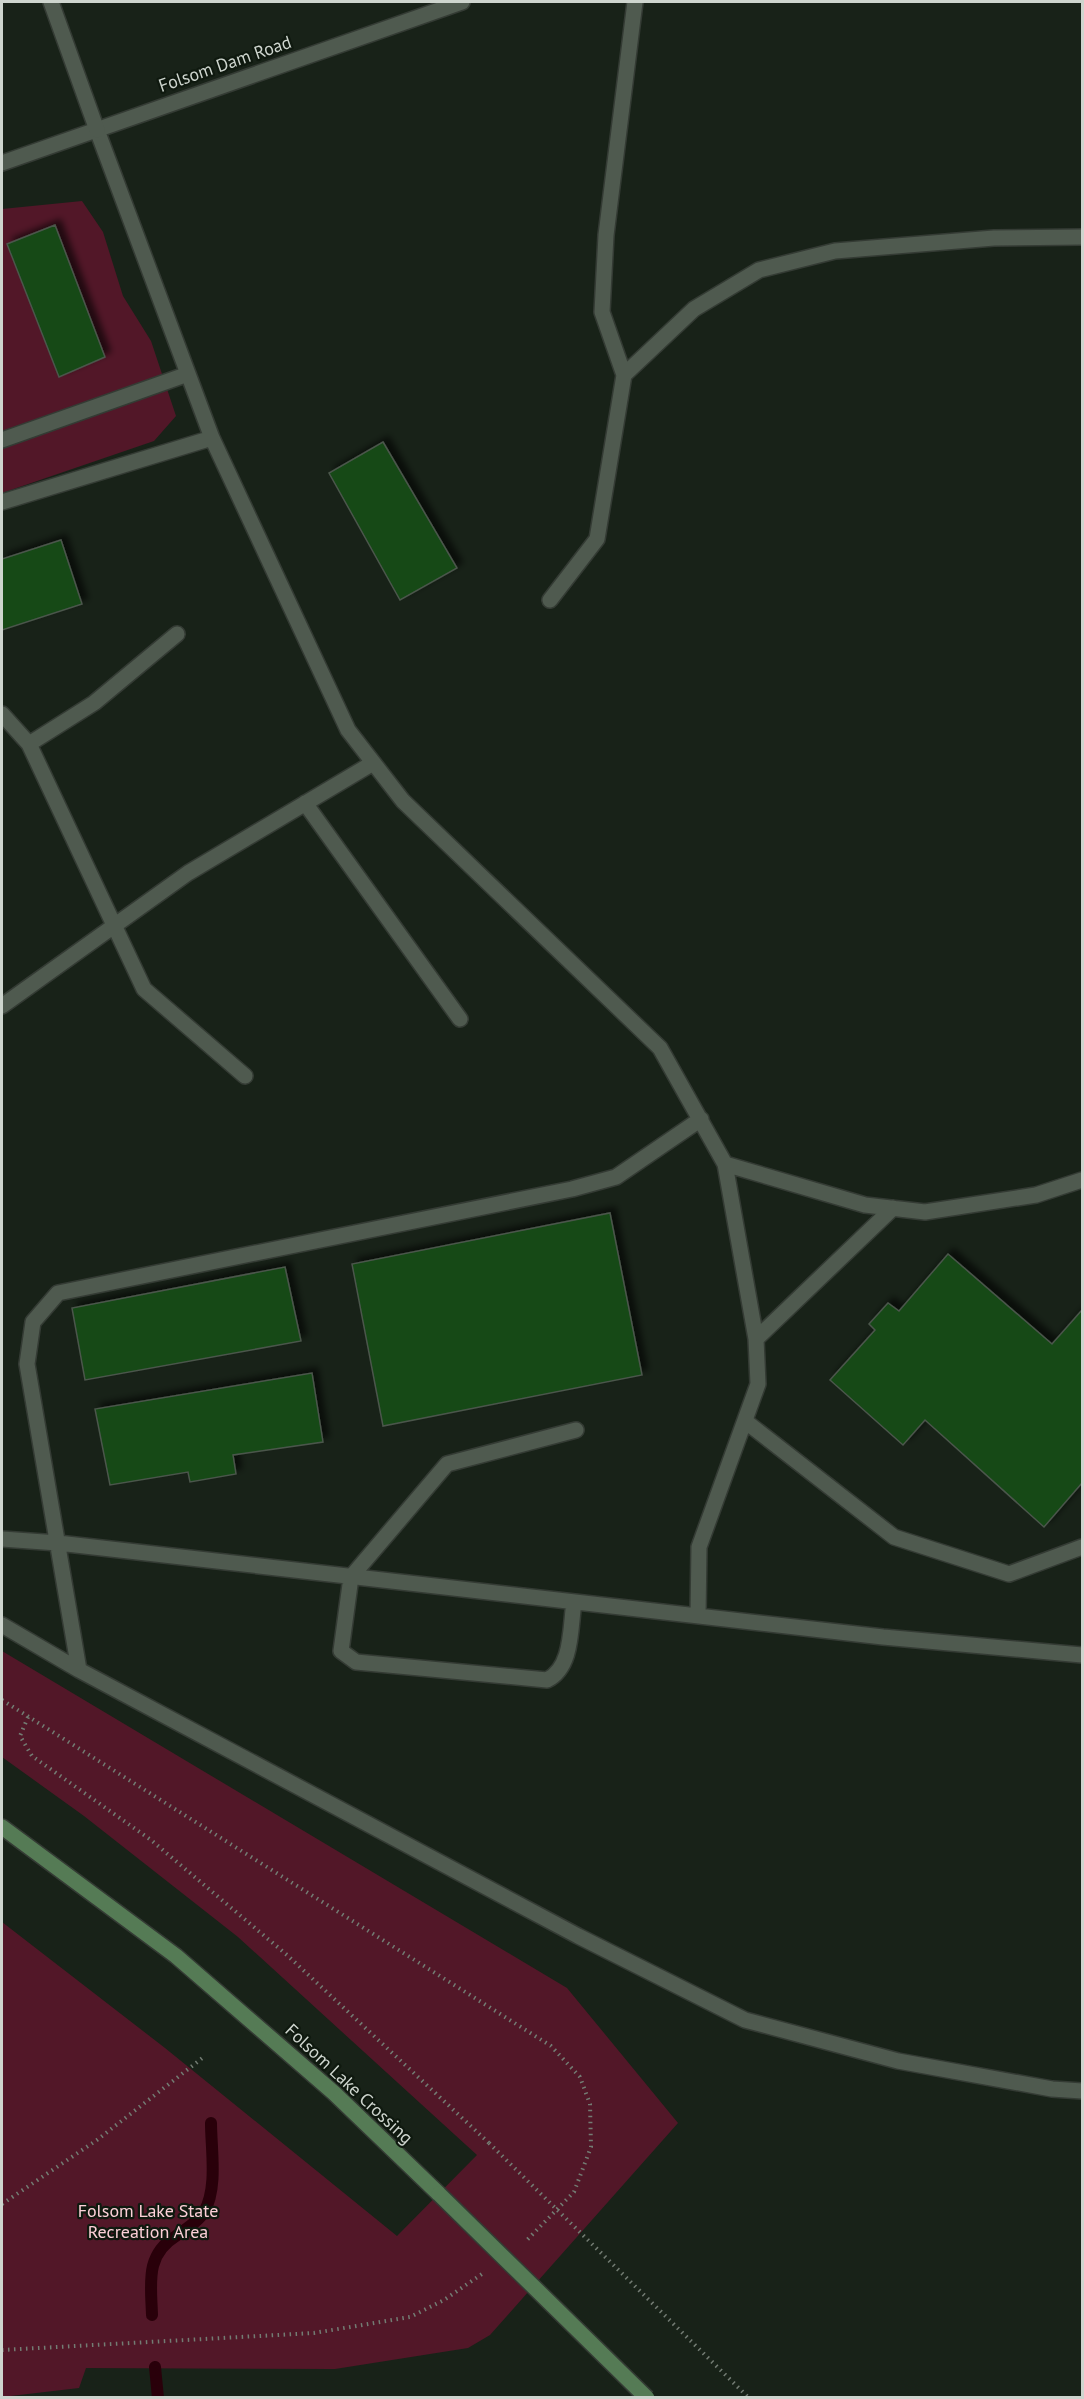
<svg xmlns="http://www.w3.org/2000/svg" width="1084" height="2399" font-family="'PT Sans',sans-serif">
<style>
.green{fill:#521728}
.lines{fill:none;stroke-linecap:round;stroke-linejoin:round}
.stream{stroke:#29000a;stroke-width:12}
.building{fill:#134a16;stroke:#4b564b;stroke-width:1.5;filter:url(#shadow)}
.service-casing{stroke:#343b34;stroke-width:18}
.minor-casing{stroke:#343b34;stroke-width:18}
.secondary-casing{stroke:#343b34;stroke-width:18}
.path{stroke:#737c73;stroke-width:4;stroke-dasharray:1.5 4.5;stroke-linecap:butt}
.service{stroke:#4f5a4f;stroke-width:15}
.minor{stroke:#4f5a4f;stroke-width:15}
.secondary{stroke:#557b55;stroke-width:15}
.secondary-bridge-casing{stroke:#343b34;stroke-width:18;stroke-linecap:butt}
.path-bridge{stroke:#737c73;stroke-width:4;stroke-dasharray:1.5 4.5;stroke-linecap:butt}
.secondary-bridge{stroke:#557b55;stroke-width:15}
.labels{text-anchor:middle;stroke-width:4.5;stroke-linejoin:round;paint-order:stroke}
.street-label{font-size:18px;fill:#ced5ce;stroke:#0f190f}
.park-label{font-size:18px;fill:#fdd0d8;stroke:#0f190f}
</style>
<defs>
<filter id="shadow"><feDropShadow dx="5.5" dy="-5.5" stdDeviation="3" flood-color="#0009"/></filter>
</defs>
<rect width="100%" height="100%" fill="#182218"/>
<path class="green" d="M82 201 103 232 123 296 151 341 176 416 154 441 2 493V209Z
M2 1651 567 1988 678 2123 490 2335 468 2348 335 2369 86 2368 79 2388 2 2397V1922L165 2048 397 2236 477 2155 238 1937 84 1816 2 1757Z"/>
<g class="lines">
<path class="stream" d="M152 2315C151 2283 145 2255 176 2236 185 2230 199 2221 204 2212 218 2188 211 2149 211 2123
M155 2367 158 2398"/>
</g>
<path class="building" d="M55 225 105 357 59 377 7 244Z
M383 442 457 568 400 600 329 473Z
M61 540 82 604 2 630V559Z
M610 1213 642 1375 383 1426 352 1264Z
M948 1254 1052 1344 1082 1310V1483L1044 1527 925 1420 903 1445 830 1380 875 1330 869 1324 888 1303 899 1311Z
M285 1267 301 1341 85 1380 72 1308Z
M312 1373 323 1442 233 1455 236 1474 190 1482 188 1472 110 1485 95 1409Z"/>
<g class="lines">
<defs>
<path id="service" d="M97 130 212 438 348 730 403 801 660 1048 725 1164 756 1339 758 1384 699 1547 698 1616
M2 163 462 2
M624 375 602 312 606 235 635 2
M2 440 188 374
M2 502 212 438
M550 600 597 539 624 375 694 309 759 270 835 251 994 238 1082 237
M177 634 94 703 29 744 144 989 245 1076
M2 714 29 744
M305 803 460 1019
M2 1006 188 873 373 763
M725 1164 865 1205 925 1212 1036 1195 1082 1180
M756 1339 893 1208
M745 1421 894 1537 1009 1574 1082 1547
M2 1539 58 1543 883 1637 1082 1655
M574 1602C570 1628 573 1667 547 1680L356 1662 341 1651 351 1577 447 1464 576 1430
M2 1625 79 1670 578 1936 745 2020 898 2061 1052 2089 1082 2091
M79 1670 27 1364 33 1322 58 1293 572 1189 616 1177 701 1119"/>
<path id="minor" d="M51 2 97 130"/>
<path id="secondary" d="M2 1827 176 1956 334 2093 439 2194"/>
</defs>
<use href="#service" class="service-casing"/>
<use href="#minor" class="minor-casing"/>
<use href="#secondary" class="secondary-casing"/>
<path class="path" d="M2 1700 551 2046 580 2077 590 2104 591 2147 574 2192 526 2241
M28 1717 20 1736 32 1756 151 1840 287 1955 489 2143
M2 2204 97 2140 205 2056
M2 2350 314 2333 410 2317 444 2300 482 2274"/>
<use href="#service" class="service"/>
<use href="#minor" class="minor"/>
<use href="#secondary" class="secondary"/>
<defs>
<path id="secondary-bridge" d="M439 2194 647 2398"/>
</defs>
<use href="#secondary-bridge" class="secondary-bridge-casing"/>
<path class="path-bridge" d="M489 2143 749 2398"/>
<use href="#secondary-bridge" class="secondary-bridge"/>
</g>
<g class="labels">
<g class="street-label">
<text transform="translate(225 64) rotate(-19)" y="6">Folsom Dam Road</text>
<text transform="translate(349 2084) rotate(43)" y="6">Folsom Lake Crossing</text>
</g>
<g class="park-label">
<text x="148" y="2217">Folsom Lake State<tspan x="148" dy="21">Recreation Area</tspan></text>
</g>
</g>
<rect width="1084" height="2399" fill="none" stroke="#ced5ce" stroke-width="6"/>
</svg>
